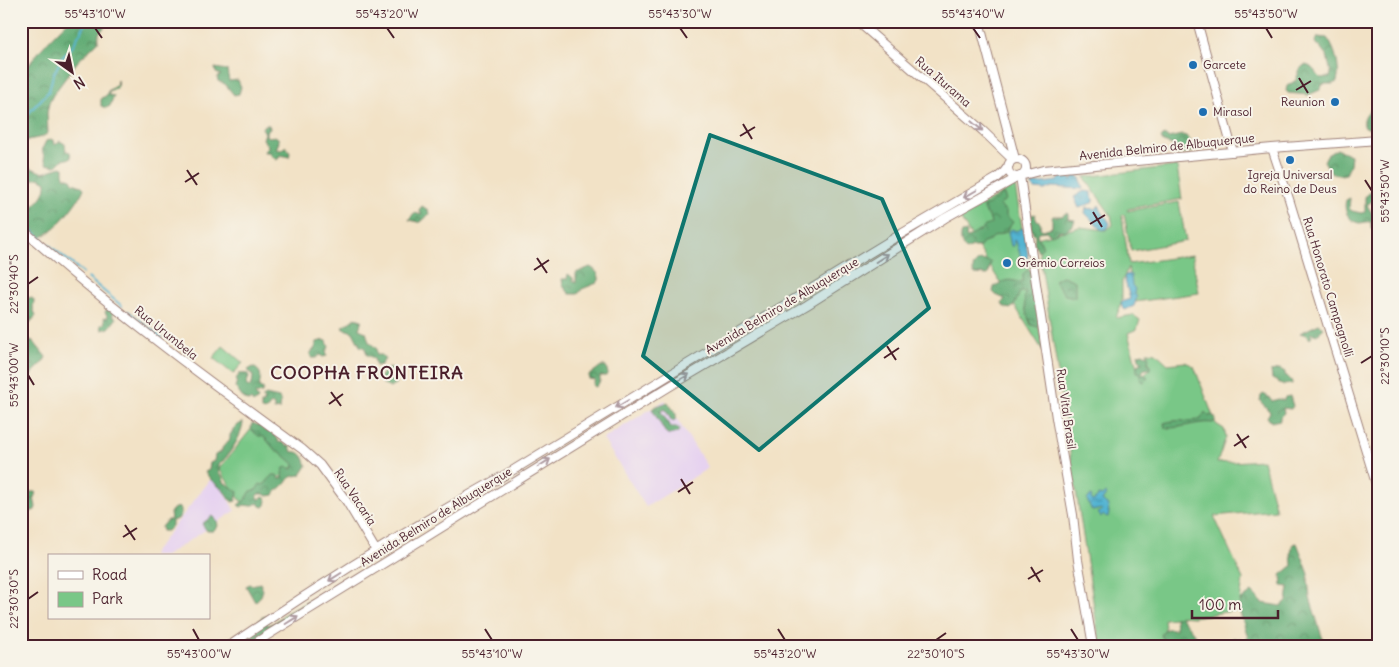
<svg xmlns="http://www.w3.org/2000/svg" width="1399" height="667" font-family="Delius,sans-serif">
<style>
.built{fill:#e6d2f0}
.green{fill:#79c787;stroke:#627359}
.forest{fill:url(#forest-crowns);stroke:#566650}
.water{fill:url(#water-ripples);stroke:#4e6a7e}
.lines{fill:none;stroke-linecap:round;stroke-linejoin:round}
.stream{stroke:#53b4d2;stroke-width:2}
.secondary-casing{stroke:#9e8078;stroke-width:10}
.secondary{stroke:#fff;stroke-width:8}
.oneway{stroke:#ae9aa0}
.marked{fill:#0f766e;fill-opacity:0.2;stroke:#0f766e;stroke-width:4;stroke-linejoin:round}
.ticks{fill:none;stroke:#4a1f2b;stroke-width:2}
.poi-dot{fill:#1f6fb2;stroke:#f7f3e8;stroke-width:2}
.labels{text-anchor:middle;stroke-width:4;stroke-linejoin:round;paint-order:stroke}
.poi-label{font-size:12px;fill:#4a1f2b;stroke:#f7f3e8;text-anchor:start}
.street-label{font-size:12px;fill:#4a1f2b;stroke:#f7f3e8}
.district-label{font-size:18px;font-weight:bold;letter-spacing:1px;fill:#4a1f2b;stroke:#f7f3e8}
.neatline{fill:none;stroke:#4a1f2b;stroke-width:2}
.ticks-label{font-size:12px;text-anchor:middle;fill:#4a1f2b}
</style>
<defs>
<pattern id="forest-crowns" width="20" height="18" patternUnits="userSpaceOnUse" patternTransform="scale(1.25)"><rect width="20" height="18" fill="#62ac74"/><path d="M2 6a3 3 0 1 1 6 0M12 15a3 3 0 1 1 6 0" fill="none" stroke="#538b5f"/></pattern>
<pattern id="water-ripples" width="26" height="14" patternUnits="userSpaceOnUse" patternTransform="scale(1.25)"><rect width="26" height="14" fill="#53b4d2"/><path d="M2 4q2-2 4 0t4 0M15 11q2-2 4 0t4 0" fill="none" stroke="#4792ab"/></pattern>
</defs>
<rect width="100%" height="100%" fill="#f7f3e8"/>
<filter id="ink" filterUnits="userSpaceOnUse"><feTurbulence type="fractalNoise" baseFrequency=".02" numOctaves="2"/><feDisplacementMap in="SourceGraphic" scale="10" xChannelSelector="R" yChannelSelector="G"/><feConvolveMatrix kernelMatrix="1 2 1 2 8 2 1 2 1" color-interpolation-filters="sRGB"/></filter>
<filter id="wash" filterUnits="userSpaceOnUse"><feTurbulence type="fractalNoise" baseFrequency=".0096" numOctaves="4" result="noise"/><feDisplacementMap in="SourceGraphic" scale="20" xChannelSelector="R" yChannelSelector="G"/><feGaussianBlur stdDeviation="1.12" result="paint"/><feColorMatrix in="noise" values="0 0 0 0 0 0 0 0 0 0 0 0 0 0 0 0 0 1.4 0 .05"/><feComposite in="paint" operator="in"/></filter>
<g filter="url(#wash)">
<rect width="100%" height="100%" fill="#f2e2c6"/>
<path class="built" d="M665 400 708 468 646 507 603 439Z
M214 475 235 511 165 556H151Z"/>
<path class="green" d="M1177 166 1182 199 1128 209 1127 211 1179 202 1186 241 1131 251 1124 214 1122 216 1129 264 1192 255 1199 293 1135 302 1128 267 1122 282V300L1116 318 1133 315 1140 320 1137 329 1128 333 1137 368 1143 375 1150 369 1147 352 1156 353 1168 364 1185 362 1194 366 1216 424 1224 429 1226 437 1217 463 1263 460 1276 510 1214 516 1243 579 1239 610 1193 617 1180 616 1175 618 1164 619 1165 629 1163 631 1166 644 1169 646H1100L1037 238 1080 227 1106 230 1113 225 1111 215 1084 177Z
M1015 186 1043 351 960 218Z
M223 346 243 363 233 374 213 358Z
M252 428 299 463 243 504 219 469Z"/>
<path class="forest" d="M68 21H110L99 33 98 42 78 61 53 95 49 103 47 113 48 133C39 141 28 137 21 144 21 126 19 98 21 82 24 64 55 34 68 21Z
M1318 37 1327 38C1335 48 1341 69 1337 82L1333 84H1323L1320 90 1308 95 1288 93 1286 91 1287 86 1296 80 1300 69 1304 65C1313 65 1315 73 1321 78L1330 77 1331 74 1327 55 1322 51 1320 46 1316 44 1315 42Z
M215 68 227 70 229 81 238 80 241 87 239 94 234 95 225 84 218 81 217 77 221 75 216 73Z
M117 80 118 85 117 88 108 93 109 95 114 96 110 106 106 108 101 106V98L106 96 108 91 116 85Z
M1375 104H1378L1376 127 1378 138 1373 131 1364 126C1362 115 1369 112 1375 104Z
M264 125H269L270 128 266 132V136L269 137 275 136 278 138 279 142 276 149 281 150 286 146 290 153 289 157 280 155 278 159 276 160 268 152H264L266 148 269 147 263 139 265 133 262 128Z
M1164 135 1168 138 1182 135 1186 136 1191 141 1189 145 1194 150 1193 152 1177 155 1173 145 1163 142 1161 138Z
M51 139 54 141 55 145 60 141 65 144 66 151 70 152 71 158 62 160 56 166 46 164 42 149 46 141Z
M1337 149 1351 155 1350 164 1346 174 1341 175 1331 173 1324 161 1327 155Z
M29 167 43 173 61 167 64 168V177L71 179 73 183 82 186 84 188C81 199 52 235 41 237L35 234 31 228 27 229 21 226V215L31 214 33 212V206C41 200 47 192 46 182L39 178 30 180 24 179 23 172Z
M1372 191 1378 198V201L1373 200 1367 205 1373 215 1378 212V231L1371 228V222C1367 221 1363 223 1359 223 1348 221 1343 210 1346 200L1350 198 1349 208 1352 211 1361 213 1365 212V197L1368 193Z
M1002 194 1004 195 1006 200 1000 204V206L1006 211V216L1013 222 1006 232 995 236 987 242 983 243 980 247H973L966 250C962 246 959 239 962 233L967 232 966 237 968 238 979 231H981L985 226 991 224 989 217 983 209V207L989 205 994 200 995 201Z
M422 206 428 210 429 214C418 226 422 222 409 220L414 213 422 215 419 210Z
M1066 213 1068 214V219L1075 220 1073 225 1065 231 1061 230 1052 235 1046 231 1038 232 1037 235 1043 247 1038 252 1034 242 1035 235C1028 228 1032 224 1031 215L1035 214 1036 219 1041 223 1040 228 1043 230 1052 227V218L1053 216H1062Z
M981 260 991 262 988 275 974 274C971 268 975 262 981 260Z
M590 267C595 269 600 275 599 280L597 283 582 289 578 294H570L563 286 562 279H567L568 274 573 278V281L576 283V273Z
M1031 270 1033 274 1031 284 1036 292 1035 302 1042 314 1041 323 1038 327 1031 325C1026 314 1023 304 1025 292H1020L1014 306 1010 309 1004 307 1002 303 1005 299 996 295 993 292 994 287C1004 280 1009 278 1021 283L1023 279V274L1026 271Z
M1063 276 1075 281V297L1065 295 1054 280Z
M21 297 32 298 34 300 33 308 36 316 27 326 21 323Z
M109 307 114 312 112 316 115 317 116 319 109 328 102 330 101 325 105 323 104 318 108 317 105 312Z
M355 318 362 320 359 329 366 332 369 342 376 348 377 355H382L385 359 381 365 376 366 374 359C367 353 368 360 365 348L360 346 353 332 344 329 343 327Z
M1319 324 1324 328 1317 335 1311 333 1310 334 1312 336 1310 339 1307 335 1300 333Z
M25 338 33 341 46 357C42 367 31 371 29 380 26 388 29 394 21 398V340Z
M324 340 327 341 329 347 326 351 327 356 323 357 320 355 316 358H312L310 354 315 348 317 342Z
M1143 353 1149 357 1148 362 1150 366V369H1145L1142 372 1148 377 1147 379 1144 382 1140 380 1141 373 1137 372V365L1143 362 1139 359 1138 354Z
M601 366H606L608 374 606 376H600V381L597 386 595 387 593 385 595 380 589 379 588 376Z
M253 367C263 372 261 377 259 387L264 389 262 393 255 394 258 399 253 403 251 400 248 401 242 397 235 387 237 381 236 379 240 373 248 374 249 377 246 385 249 387 252 384 253 376 248 370Z
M389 368 394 370 397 378 396 384 390 388 382 383 380 376Z
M1280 369 1285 372V375L1292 381V384L1284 385 1272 379 1271 371Z
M1263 394 1269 397 1272 401 1278 399 1284 400 1285 397 1290 396 1293 406 1291 409 1283 408 1284 413 1280 417V420L1271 422 1267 417 1270 412 1260 401 1261 396Z
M266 395 279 398 281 402 280 409 274 410V406L271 404 265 411 261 410V404L264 403 263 397Z
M668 402 676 414V419L673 421 671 420 665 409 662 410 661 412 671 427H676L680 429 677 433 669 435 665 432 652 409 654 407Z
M1205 412 1209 416 1213 415 1216 419 1213 423C1197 421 1181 429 1165 428L1164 423C1171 421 1180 419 1187 422L1196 419 1200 420Z
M243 422C243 434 229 456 219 465V474L223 477 224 482 238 492 236 501 232 502 223 490 211 480 205 472 209 470 210 463 214 461 215 455 222 451V448L230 439V435L235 427Z
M252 423 263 427 264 430C269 431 275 435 278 439V442L284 443 286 446H290L292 452C302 450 305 459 307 466L301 475C285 477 291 479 282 487 278 491 276 490 274 495L267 496 264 494H258L257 496 259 499 264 497 267 500 266 505 263 507 260 506 258 503 251 506 244 505 241 507 238 505 245 500 251 491 256 490 260 484 263 485 266 483 272 475H277L280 479 283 477 282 473 284 468 287 467 293 469 294 464 279 451H276L264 437C257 436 255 434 251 428Z
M21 483 29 484 24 488 26 492H36L34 498 36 507 35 510 30 512 21 506Z
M179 507 181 509V514L178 519 172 521V526L167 531H162L161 527 167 520H171L170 513 173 509Z
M212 516 217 521 218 526 213 531H207L202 524Z
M1297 543 1309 574 1308 580 1310 598 1325 646H1228L1233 638 1244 640 1248 637 1239 610 1241 600 1252 592 1263 603 1281 606 1287 601 1289 587 1282 586 1281 575 1292 566 1291 553 1293 544Z
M260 583 263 590 261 596 255 602 246 586 250 584 252 585Z
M310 600 314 603 311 607 304 608 299 614 294 613 276 628 274 625 270 632 250 644 243 646 244 641 258 630 259 621 262 617 267 616V625L274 623 286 613Z
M1180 616 1204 646H1169L1161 636C1163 627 1169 629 1176 629L1175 618Z"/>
<path class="water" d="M1067 173 1071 181 1074 175 1080 177 1083 189 1052 187 1045 190 1035 189 1032 186V184L1058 181 1062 175Z
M1084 191 1091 192V196L1094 199V202L1079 208 1074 197Z
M1099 205C1101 208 1101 211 1103 213 1106 218 1108 219 1110 224L1107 229 1102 230 1085 213 1086 208 1096 209Z
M1023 228 1028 254 1027 259 1022 261 1016 241 1014 240V246H1011L1008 232 1012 229 1016 231Z
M1127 274 1131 275 1132 285 1135 289 1134 293 1137 297 1134 306 1125 310 1122 307 1121 302 1130 299 1124 277Z
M1105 493 1106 495 1102 501 1108 506 1109 513 1108 517 1103 515 1101 517 1098 513 1102 511 1101 509 1092 511 1087 500 1090 496 1092 497 1091 499 1093 501 1098 497V495L1102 496Z"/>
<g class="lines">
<path class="stream" d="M21 121 49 91 53 75 62 58 72 47 87 21
M23 222 43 240
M48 244 83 273
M88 278 122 306
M128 311 162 338"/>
</g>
</g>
<g filter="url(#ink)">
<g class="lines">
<defs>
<path id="secondary" d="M857 21 983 131 1013 160
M979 21 1015 159
M1197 21 1233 152
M1272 148 1289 199 1378 490
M1008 168a9 9 0 1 1 18 0a9 9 0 1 1-18 0Z
M1020 176 1056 418 1073 515 1078 560 1093 646
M21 228C110 309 206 379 302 449L320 465 347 502 378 554
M229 646C322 583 418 523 515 469L901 234 997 178 1004 172 1009 165
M250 646 667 388 807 305 945 218 1020 176 1043 170 1272 148 1378 140"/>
</defs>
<use href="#secondary" class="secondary-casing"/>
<use href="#secondary" class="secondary"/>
</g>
<defs><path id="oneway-shaft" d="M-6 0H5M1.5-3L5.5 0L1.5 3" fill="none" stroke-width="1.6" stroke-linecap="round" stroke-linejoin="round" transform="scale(1.25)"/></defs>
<g class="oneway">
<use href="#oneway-shaft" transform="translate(977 126) rotate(40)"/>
<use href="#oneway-shaft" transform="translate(970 194) rotate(150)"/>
<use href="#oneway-shaft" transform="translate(882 258) rotate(-32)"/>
<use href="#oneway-shaft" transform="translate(683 378) rotate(-31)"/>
<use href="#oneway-shaft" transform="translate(622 404) rotate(149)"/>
<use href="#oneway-shaft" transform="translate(544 463) rotate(-32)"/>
<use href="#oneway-shaft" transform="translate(335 577) rotate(148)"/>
<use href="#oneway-shaft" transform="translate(292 620) rotate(-32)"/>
</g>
</g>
<path class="marked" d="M710 135 882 199 929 308 759 450 643 356Z"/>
<path class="ticks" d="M95 28 102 38M387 28 394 38M680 28 687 38M973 28 980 38M1266 28 1272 38M1299 78 1308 93M1296 90 1311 81M743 124 752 139M740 136 755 127M187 170 197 185M1365 180 1372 191M185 182 199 173M1093 212 1102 227M1090 224 1105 215M537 258 547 273M534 270 549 260M28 284 38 277M887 346 896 360M884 358 899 348M1361 363 1372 356M28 375 34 385M331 392 341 406M329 404 343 394M1237 434 1246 448M1234 446 1249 436M681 479 690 494M678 492 693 482M125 525 135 540M123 537 137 528M1031 567 1040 582M1028 579 1043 570M28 599 38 592M193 629 199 640M485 629 492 640M778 629 785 640M1071 629 1078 640M936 640 946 633"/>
<g class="poi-dot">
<circle cx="1193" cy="65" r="5"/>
<circle cx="1335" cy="102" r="5"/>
<circle cx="1203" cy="112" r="5"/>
<circle cx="1290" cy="160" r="5"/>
<circle cx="1007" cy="263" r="5"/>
</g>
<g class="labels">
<g class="poi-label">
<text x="1203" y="69">Garcete</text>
<text x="1325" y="106" text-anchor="end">Reunion</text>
<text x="1213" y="116">Mirasol</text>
<text x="1290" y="179" text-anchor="middle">Igreja Universal<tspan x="1290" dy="14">do Reino de Deus</tspan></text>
<text x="1017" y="267">Grêmio Correios</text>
</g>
<g class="street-label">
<text transform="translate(943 82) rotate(41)" y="4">Rua Iturama</text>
<text transform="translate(1167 147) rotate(-6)" y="4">Avenida Belmiro de Albuquerque</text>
<text transform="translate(1328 287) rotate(73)" y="4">Rua Honorato Campagnolli</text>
<text transform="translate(782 306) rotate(-31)" y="4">Avenida Belmiro de Albuquerque</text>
<text transform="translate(166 333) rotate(39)" y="4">Rua Urumbela</text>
<text transform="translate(1066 409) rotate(82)" y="4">Rua Vital Brasil</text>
<text transform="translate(355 497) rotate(56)" y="4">Rua Vacaria</text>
<text transform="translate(436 517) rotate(-32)" y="4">Avenida Belmiro de Albuquerque</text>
</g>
<g class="district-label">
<text x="367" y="379">COOPHA FRONTEIRA</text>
</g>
</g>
<rect width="1399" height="667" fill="none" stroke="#f7f3e8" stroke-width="55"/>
<rect x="48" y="554" width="162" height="65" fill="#f7f3e8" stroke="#b29e9c"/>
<rect x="58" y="571" width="25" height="8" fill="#ffffff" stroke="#b29e9c"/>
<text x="92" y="580" font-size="15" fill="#4a1f2b">Road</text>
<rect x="58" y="592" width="25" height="15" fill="#79c787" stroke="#b29e9c"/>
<text x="92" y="604" font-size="15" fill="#4a1f2b">Park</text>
<g transform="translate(72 72) rotate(147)" stroke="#f7f3e8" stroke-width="4" paint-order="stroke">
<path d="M0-4L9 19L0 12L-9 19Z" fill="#4a1f2b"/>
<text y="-8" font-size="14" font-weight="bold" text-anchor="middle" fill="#4a1f2b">N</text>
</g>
<path d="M1192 610v8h86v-8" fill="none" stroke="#4a1f2b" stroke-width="2.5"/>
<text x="1199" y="610" font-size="15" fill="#4a1f2b" stroke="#f7f3e8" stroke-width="4" paint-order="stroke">100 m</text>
<rect x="28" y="28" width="1344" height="612" class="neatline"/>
<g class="ticks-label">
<text x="95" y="18">55°43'10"W</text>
<text x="387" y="18">55°43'20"W</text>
<text x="680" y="18">55°43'30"W</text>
<text x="973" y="18">55°43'40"W</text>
<text x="1266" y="18">55°43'50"W</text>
<text transform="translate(1385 191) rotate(-90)" y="4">55°43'50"W</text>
<text transform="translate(14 284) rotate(-90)" y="4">22°30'40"S</text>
<text transform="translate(1385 356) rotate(-90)" y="4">22°30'10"S</text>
<text transform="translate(14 375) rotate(-90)" y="4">55°43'00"W</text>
<text transform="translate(14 599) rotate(-90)" y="4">22°30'30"S</text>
<text x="199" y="658">55°43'00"W</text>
<text x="492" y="658">55°43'10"W</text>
<text x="785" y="658">55°43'20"W</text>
<text x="936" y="658">22°30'10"S</text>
<text x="1078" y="658">55°43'30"W</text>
</g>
</svg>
